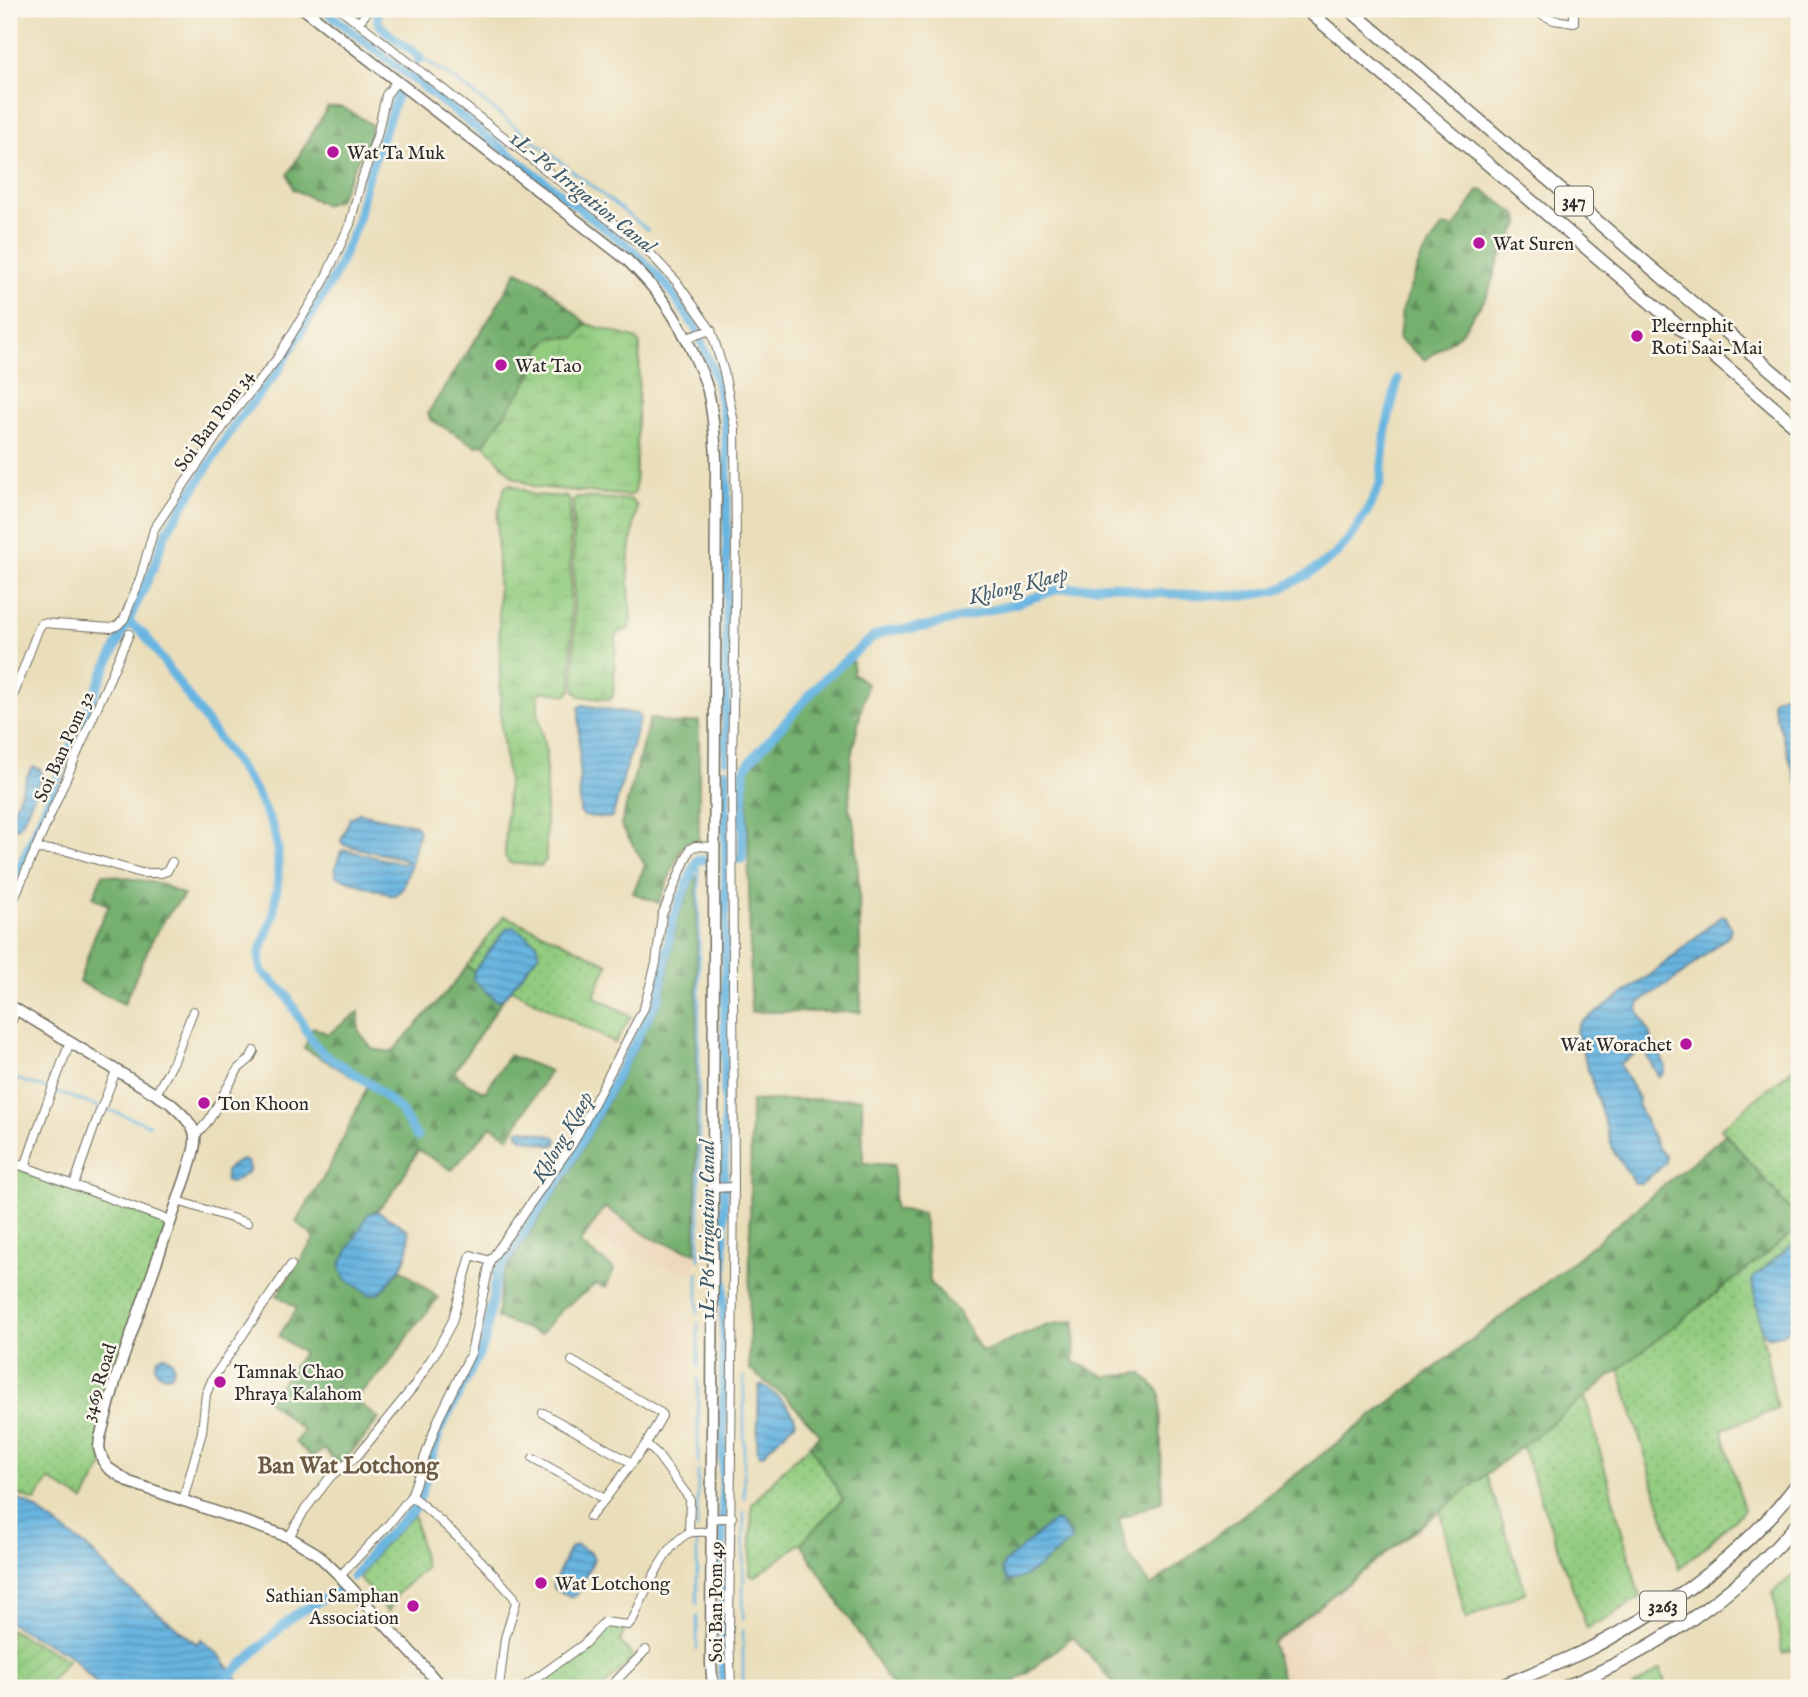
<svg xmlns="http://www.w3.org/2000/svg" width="1808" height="1697" font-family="'IM FELL English',serif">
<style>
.built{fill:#ecd7ba}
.grass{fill:url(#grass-dots);stroke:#5e7c55;stroke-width:2}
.forest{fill:url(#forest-firs);stroke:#506e4c;stroke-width:2}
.wetland{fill:url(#wetland-marsh);stroke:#5e7c55;stroke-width:2}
.garden{fill:url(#garden-furrows);stroke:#5e7c55;stroke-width:2}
.water{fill:url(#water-rules);stroke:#4a7086;stroke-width:2}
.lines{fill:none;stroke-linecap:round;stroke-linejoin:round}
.stream{stroke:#68b5e1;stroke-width:2.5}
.canal{stroke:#68b5e1;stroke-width:9}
.street-casing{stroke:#6e6a5d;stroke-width:10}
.secondary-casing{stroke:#6e6a5d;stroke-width:13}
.primary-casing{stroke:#6e6a5d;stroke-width:15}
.street{stroke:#fff;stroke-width:8}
.secondary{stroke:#fff;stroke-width:10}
.primary{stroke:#fff;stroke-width:12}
.poi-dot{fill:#b5179e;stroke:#fbf7ec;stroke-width:2.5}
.labels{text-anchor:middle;stroke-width:5;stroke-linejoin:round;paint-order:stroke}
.shield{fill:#fbf7ec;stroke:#696865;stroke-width:2}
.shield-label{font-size:18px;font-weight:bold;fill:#2b2b2b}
.poi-label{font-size:19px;fill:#2b2b2b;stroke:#fbf7ec;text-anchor:start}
.street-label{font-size:19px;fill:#2b2b2b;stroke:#fbf7ec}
.water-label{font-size:21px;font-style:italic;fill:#405b6b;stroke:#fbf7ec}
.quarter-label{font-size:23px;font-weight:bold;fill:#6a5a46;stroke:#fbf7ec}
</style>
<defs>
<pattern id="grass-dots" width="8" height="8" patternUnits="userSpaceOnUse" patternTransform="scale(1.75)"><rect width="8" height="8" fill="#92cc7f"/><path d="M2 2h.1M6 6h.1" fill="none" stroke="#7eaf6e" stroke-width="1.8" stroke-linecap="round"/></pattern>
<pattern id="forest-firs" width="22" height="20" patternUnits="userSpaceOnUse" patternTransform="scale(1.75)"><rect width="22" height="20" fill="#75b06e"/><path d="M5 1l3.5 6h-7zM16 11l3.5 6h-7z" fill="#608f5b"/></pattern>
<pattern id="wetland-marsh" width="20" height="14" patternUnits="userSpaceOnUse" patternTransform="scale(1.75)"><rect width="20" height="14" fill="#92cc7f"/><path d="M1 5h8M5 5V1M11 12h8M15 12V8" fill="none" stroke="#7eaf6e"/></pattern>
<pattern id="garden-furrows" width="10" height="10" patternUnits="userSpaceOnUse" patternTransform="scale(1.75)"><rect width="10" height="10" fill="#92cc7f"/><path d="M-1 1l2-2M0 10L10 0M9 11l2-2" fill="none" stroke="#7eaf6e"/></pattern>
<pattern id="water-rules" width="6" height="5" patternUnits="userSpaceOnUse" patternTransform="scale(1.75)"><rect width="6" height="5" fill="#68b5e1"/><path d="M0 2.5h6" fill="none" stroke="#5693b7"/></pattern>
</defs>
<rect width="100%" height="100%" fill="#fbf7ec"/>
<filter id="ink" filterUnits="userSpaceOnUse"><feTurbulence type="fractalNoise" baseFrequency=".0143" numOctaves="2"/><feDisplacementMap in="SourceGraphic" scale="14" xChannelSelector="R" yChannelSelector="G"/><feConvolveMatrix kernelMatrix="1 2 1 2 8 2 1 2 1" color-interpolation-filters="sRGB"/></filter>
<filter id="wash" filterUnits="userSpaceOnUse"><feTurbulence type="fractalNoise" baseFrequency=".00686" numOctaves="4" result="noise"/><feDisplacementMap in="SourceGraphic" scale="28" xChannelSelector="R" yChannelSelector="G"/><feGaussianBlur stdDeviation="1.57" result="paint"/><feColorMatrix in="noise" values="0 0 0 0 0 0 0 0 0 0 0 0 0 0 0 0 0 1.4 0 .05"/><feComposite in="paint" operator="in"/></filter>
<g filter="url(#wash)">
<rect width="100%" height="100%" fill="#eadeba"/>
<path class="built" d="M605 1207 651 1238 696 1253 695 1275 621 1253 588 1232Z
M660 1309 692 1322 691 1398 633 1364Z
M1346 1584 1364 1632 1382 1625 1395 1660 1422 1648 1436 1685 1429 1688H1284L1272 1643Z"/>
<path class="grass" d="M504 916 550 936 608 964 594 996 631 1016 615 1043 511 989 539 953 507 928 474 971 467 966Z
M1799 1063V1088L1796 1091 1799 1096V1220L1721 1128Z
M9 1165 168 1223 99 1433 103 1465 84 1501 49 1480 35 1501 9 1491Z
M1799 1227V1239L1754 1277 1752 1282 1777 1409 1722 1429 1744 1510 1704 1548 1679 1568 1619 1369Z
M1585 1396 1640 1597 1609 1617 1587 1628 1522 1446Z
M810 1445 844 1499 801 1543 755 1577 750 1575 752 1504 784 1469Z
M1486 1474 1526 1592 1466 1619 1440 1511Z
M414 1515 425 1568 397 1594 388 1612 359 1578 381 1548Z
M1799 1569V1649L1782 1653 1773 1593Z
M609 1626 624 1631 620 1642 634 1657 603 1688H531L586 1647 603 1629Z
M1661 1669 1666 1688H1631L1633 1687Z"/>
<path class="forest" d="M328 107H342L371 124V133L338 200 325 205 293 189 288 174Z
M1479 190 1486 192 1518 216 1519 224 1499 260 1487 296 1460 334 1425 360 1399 339 1402 310 1421 258 1443 226 1454 228Z
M517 271 539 281 587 324 575 338 552 337 541 346 530 378 484 444 476 446 430 419 428 413 493 313Z
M847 662H853V673L867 684 851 757 849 808 855 825 859 889 861 1012H751L747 763 824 679Z
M650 718 673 724 699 721V840L690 841 681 848 659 903 633 893 645 865 621 825Z
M103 874 161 884 184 895 166 917 151 942 124 1004 79 982 96 931 109 906 93 897Z
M695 876 697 877 696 1253 651 1238 605 1207 580 1244 614 1269 606 1288 596 1284 561 1310 541 1334 497 1318 502 1276 571 1170 663 998 677 920Z
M467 966 474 971 473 980 497 1001 504 998 454 1072 467 1083 485 1092 509 1055 550 1071 509 1137 491 1126 452 1170 418 1150C407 1168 389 1208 368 1214L380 1293 401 1269 438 1298 414 1328 386 1368 354 1399 379 1419 357 1446 338 1466 325 1449 312 1457 295 1442 304 1431 268 1401 303 1353 279 1336 297 1308 277 1295 315 1238 296 1222 328 1170 368 1086 304 1048 313 1027 328 1034 359 1012V1031L372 1049 392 1052 453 985Z
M862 1098 863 1163 894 1165V1209L923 1213 930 1283 959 1313 982 1352 1048 1325 1075 1321 1074 1362 1107 1377 1141 1373 1160 1392 1162 1501 1119 1519 1128 1554 1151 1586 1566 1267 1726 1134 1799 1220V1228L1272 1643 1284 1688H1227L1225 1685 1220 1688H1118L1073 1637 1007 1688H893L801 1543 843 1499 810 1445 820 1434 787 1398 749 1369 751 1101Z"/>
<path class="wetland" d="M587 324 635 338 640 344 635 492 630 496 535 487 513 477 484 444 530 378 541 347 552 337 575 338Z
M510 484 534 495 567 497 570 501 572 689 567 695 543 691 539 694 538 712 546 753V860L541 866 510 863 505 856 508 782 501 724 497 518 505 486Z
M577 497 631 500 637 506 628 564 631 622 628 630 619 632 616 637 613 696 610 700 580 696 575 691 573 500Z"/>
<path class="garden" d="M9 1629 68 1660 44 1688H9Z"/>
<path class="water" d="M1799 690V783L1797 782 1772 703 1774 698Z
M582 705 637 714 640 717 613 815 610 818 584 816 580 812 579 708Z
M34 767 41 770 42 777 21 825 17 828 10 824 9 820 30 770Z
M359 813 415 825 419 830 412 861 402 890 393 896 336 876 335 869 341 851 346 850 403 864 407 861 405 859 344 845 341 841 350 818Z
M1721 916H1725L1731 929 1729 935 1681 975 1639 1003 1638 1010 1665 1065 1664 1073 1659 1077 1643 1049 1619 1064 1639 1099 1638 1106 1658 1148 1666 1157V1163L1642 1183H1635L1614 1152 1576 1031 1579 1024 1653 973Z
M514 927 537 943 539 953 504 998 497 1001 473 980 474 971 507 928Z
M524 1129 555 1137 557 1139 556 1144 552 1146 522 1138 518 1134 519 1130Z
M242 1160 247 1162 250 1168 248 1172 232 1183 226 1182C224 1167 230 1166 242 1160Z
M377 1211 408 1230C414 1257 396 1275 380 1293L370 1295 345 1278 340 1265 368 1214Z
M1799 1239V1319L1784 1333 1769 1337 1762 1330 1752 1282 1754 1277Z
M164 1355 172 1361 174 1368 171 1375 165 1376 157 1372 155 1366 158 1358Z
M762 1385C776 1395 792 1406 796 1422L763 1454 759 1455 757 1451 759 1386Z
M9 1497 29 1504 89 1549 120 1582 197 1644 201 1639 220 1656 244 1688H100L75 1660 66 1653 9 1623Z
M1053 1521 1059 1522 1071 1537 1070 1542C1055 1553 1026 1582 1008 1581L1002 1570 1004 1563Z
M576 1545 591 1553 594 1559 577 1595 572 1597 555 1589 553 1584 570 1548Z"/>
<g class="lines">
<path class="stream" d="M420 57 457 81 648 230
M697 860 699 874V1260
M9 1077 48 1089
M54 1091 99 1107
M104 1108 150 1125
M698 1313V1273
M698 1366V1323
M698 1463V1379
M744 1499V1376
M697 1529 698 1471
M697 1604V1539
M743 1620 744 1512
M697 1649V1616
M743 1683V1630"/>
<path class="canal" d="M323 9 633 250 667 286 697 330 715 376 725 420 727 457 726 759
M377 9 378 23 389 34 420 57 418 60
M128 622 144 634 254 789 273 827 278 848V880L273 916 259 955 261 971 286 994 312 1041 324 1054 372 1085 400 1110 417 1137
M738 859H742L744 771 751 760 825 678 873 637 888 631 925 627 1014 604 1059 589 1114 585 1147 593 1244 596 1276 591 1307 575 1334 556 1353 534 1368 510 1380 484 1386 428 1398 379
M9 892 98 685 153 569 165 534 237 421 276 374 334 277 357 223 366 182 398 94
M440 1430 484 1345 497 1273 566 1170 659 997 673 918 697 860H703
M353 1577 378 1544 414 1509 421 1495 438 1437
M217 1688 293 1616 341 1589
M724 1688 722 1673 726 771"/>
</g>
</g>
<g filter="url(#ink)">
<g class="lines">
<defs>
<path id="street" d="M341 9 645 248 676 281 711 330 724 372 735 428 736 548 732 763 734 1187 729 1634 731 1688
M1529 9 1554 20 1574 23V9
M359 22 365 15 366 9
M687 338 711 330
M9 707 38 630 42 623 111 628 118 625 124 619 140 579 154 529 229 418 276 360 323 283 350 224 360 185 377 136 386 95 397 81
M35 849 67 851 141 873H161L167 871 172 862
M9 910 129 634
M9 1029 16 1009
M156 1094 174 1061 193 1011
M196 1135 209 1120 238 1069 250 1059 254 1051
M9 1161 171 1221
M25 1167 47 1103 70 1042
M74 1185 97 1119 116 1071
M713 1188 734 1187
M178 1201 247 1223
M572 1361 661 1413 662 1416 646 1444 605 1499 590 1517
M543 1413 632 1463
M646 1444 656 1453 690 1499 689 1533
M533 1458 605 1499
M411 1496C449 1526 481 1560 514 1597L516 1602 505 1638 499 1688
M183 1500 202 1432 206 1394 213 1378 291 1265
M711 1519 732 1517
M289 1537 304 1511 331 1476 358 1455 414 1386 437 1350 452 1322 471 1255 490 1261
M340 1576 389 1524 411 1496 438 1420 471 1353 490 1261 573 1143 644 1008 656 963 662 915 690 849 695 846 713 847
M523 1688 584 1644 604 1622 628 1625 633 1619C644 1596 665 1543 689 1533 695 1531 705 1532 711 1532
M609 1688 646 1650"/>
<path id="secondary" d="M304 9 626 259C657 289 677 316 694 355 699 367 705 378 708 391 713 413 715 437 716 460L711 1664 713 1688
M9 1005 170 1103C203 1132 198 1137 186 1177L116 1378 100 1438 99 1448 103 1461 108 1468 129 1482 289 1537 316 1553 340 1576 418 1660 442 1688"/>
<path id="primary" d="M1306 9 1799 429
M1349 9 1799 394
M1497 1688C1528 1675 1560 1663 1591 1648 1655 1615 1718 1572 1768 1519 1779 1508 1789 1494 1799 1482
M1563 1688C1653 1652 1736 1596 1799 1522"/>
</defs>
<use href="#street" class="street-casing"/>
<use href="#secondary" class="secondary-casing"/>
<use href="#primary" class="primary-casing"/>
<use href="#street" class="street"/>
<use href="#secondary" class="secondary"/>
<use href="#primary" class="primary"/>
</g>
</g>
<g class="poi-dot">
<circle cx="333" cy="152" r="7"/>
<circle cx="1479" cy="243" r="7"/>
<circle cx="1637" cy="336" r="7"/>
<circle cx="501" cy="365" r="7"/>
<circle cx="1686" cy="1044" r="7"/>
<circle cx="204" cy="1103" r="7"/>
<circle cx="220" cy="1382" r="7"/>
<circle cx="541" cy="1583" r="7"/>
<circle cx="413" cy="1606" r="7"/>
</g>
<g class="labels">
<g class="shield">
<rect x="1555" y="186.5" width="38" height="29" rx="5"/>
<rect x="1640" y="1591.5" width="46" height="29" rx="5"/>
</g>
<g class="shield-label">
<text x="1574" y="207">347</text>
<text x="1663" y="1612">3263</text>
</g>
<g class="poi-label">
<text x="347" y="159">Wat Ta Muk</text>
<text x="1493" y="250">Wat Suren</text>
<text x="1651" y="332">Pleernphit<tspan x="1651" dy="22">Roti Saai-Mai</tspan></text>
<text x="515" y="372">Wat Tao</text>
<text x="1672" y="1051" text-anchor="end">Wat Worachet</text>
<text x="218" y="1110">Ton Khoon</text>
<text x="234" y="1378">Tamnak Chao<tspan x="234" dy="22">Phraya Kalahom</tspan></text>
<text x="555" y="1590">Wat Lotchong</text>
<text x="399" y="1602" text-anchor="end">Sathian Samphan<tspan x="399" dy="22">Association</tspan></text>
</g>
<g class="street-label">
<text transform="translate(213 420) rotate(-54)" y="7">Soi Ban Pom 34</text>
<text transform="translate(63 746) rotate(-66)" y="7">Soi Ban Pom 32</text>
<text transform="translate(98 1382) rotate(-73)" y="7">3469 Road</text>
<text transform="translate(715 1602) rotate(-90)" y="7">Soi Ban Pom 49</text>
</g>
<g class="water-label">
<text transform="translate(583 192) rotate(39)" y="7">1L-P6 Irrigation Canal</text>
<text transform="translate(1018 585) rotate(-14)" y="7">Khlong Klaep</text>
<text transform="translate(562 1137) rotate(-60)" y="7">Khlong Klaep</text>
<text transform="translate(707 1230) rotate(-90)" y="7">1L-P6 Irrigation Canal</text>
</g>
<g class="quarter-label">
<text x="348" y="1473">Ban Wat Lotchong</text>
</g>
</g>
<rect width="1808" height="1697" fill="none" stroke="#fbf7ec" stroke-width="35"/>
</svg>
